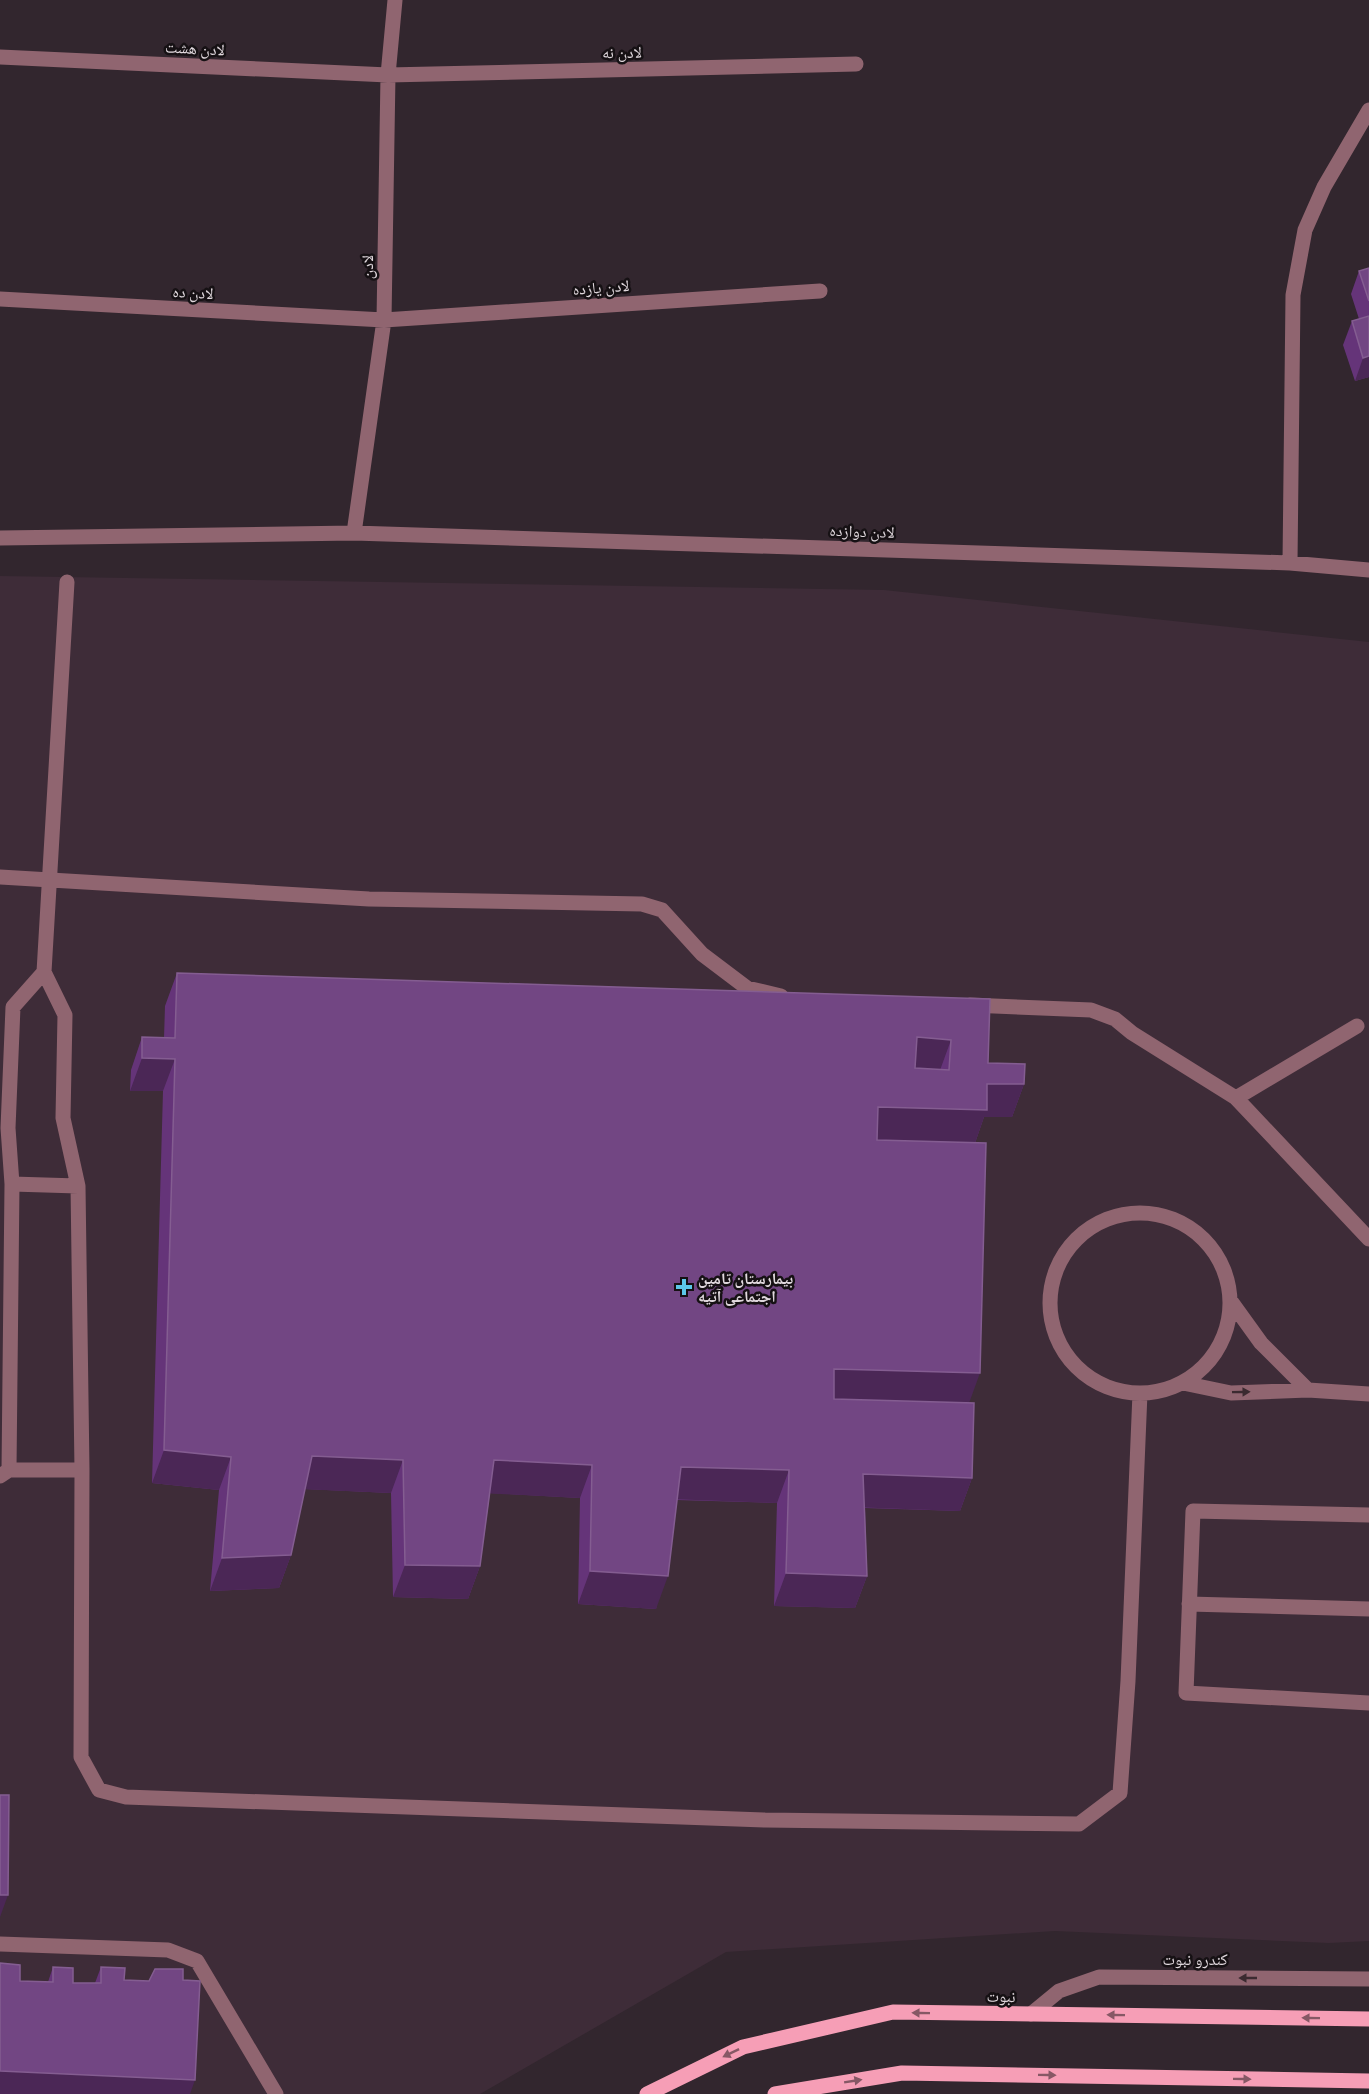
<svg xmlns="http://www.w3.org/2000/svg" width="1369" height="2094" font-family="'Source Serif 4','Noto Naskh Arabic',serif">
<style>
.built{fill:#3e2c38}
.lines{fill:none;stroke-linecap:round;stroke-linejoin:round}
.minor{stroke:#906570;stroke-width:15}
.major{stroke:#f69eb6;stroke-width:15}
.wall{fill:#653479}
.shaded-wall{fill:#4b2756}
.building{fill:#724683;stroke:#845d91;stroke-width:1.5;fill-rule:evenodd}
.oneway{fill:#3b2a30}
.oneway2{fill:#865865}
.poi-dot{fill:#5cc7e8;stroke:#161114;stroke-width:2}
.labels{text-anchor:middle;stroke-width:5;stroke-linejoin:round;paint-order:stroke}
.street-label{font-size:16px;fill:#e0d8dd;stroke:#161114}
.poi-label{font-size:16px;font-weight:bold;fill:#e0d8dd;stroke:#161114;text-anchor:start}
</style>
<rect width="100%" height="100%" fill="#32262e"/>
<path class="built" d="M0 576 884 590 1369 642V1941L1329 1943 1055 1931 726 1952 480 2094H0Z"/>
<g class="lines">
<path class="minor" d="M0 57 388 75 856 64
M0 299 384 320 820 291
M354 533 384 320 388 75 395 0
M0 538 354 533 1290 563 1369 570
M1290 563 1293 295 1305 230 1324 187 1369 110
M67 582 44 972 65 1015 63 1118 78 1186 82 1470 81 1757 99 1790 126 1797 765 1820 1079 1824 1120 1793 1128 1681 1140 1393
M0 877 369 899 642 904 662 910 702 954 747 988 781 996
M970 1005 1091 1010 1115 1019 1132 1033 1236 1098 1369 1239
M1236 1098 1357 1026
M12 1184 78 1186
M1050 1303a90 90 0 1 1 180 0a90 90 0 1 1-180 0Z
M1230 1300 1261 1343 1308 1390
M1183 1383 1231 1393 1308 1390 1369 1394
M9 1470 12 1184 8 1128 13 1007 44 972
M0 1476 9 1470H82
M1369 1515 1193 1511 1186 1693 1369 1703
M1189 1604 1369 1609
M0 1944 168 1950 197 1961 276 2094
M1031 2014 1059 1991 1099 1977 1369 1979"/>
<path class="major" d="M647 2094 743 2047 893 2012 1369 2019
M775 2094 902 2073 1369 2081"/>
</g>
<path class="wall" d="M1369 268V377L1355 381 1343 345 1352 321 1359 319 1351 294 1359 271Z
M177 973 990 999 988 1063 1024 1084 1012 1117H984L975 1143 969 1403 972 1478 960 1511 865 1508 867 1576 855 1608 774 1606 777 1503 677 1500 656 1609 578 1604 580 1498 490 1493 480 1566 468 1599 393 1597 391 1493 305 1489 291 1555 279 1588 210 1591 219 1490 152 1483 163 1091H130L131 1070 142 1037 164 1038 165 1006Z
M53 1967 73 1983H95L101 1967 124 1980 149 1981 183 1980 190 2094 20 1981 48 1982Z"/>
<path class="shaded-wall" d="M1369 356V377L1355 381 1363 358Z
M917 1037 951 1040 939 1073 905 1070Z
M142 1058 175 1059 163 1091H130Z
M987 1084H1024L1012 1117H984L975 1143 866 1140 878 1107Z
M834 1369 980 1373 968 1406 822 1402Z
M164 1450 231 1457 219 1490 152 1483Z
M312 1456 403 1460 391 1493 300 1489Z
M494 1460 592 1465 580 1498 482 1493Z
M681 1467 789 1470 777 1503 669 1499Z
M863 1474 972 1478 960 1511 851 1507Z
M291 1555 279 1588 210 1591 222 1558Z
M405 1565 480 1566 468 1599 393 1597Z
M590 1571 668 1576 656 1609 578 1604Z
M786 1573 867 1576 855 1608 774 1606Z
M0 1895H8L0 1917Z
M0 2071 195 2080 190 2094H0Z"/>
<path class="building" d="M1369 268V301L1359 271Z
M1369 316V356L1363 358 1352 321Z
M177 973 990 999 988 1063 1025 1064 1024 1084H987V1110L878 1107 877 1140 986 1143 980 1373 834 1369V1399L974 1403 972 1478 863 1474 867 1576 786 1573 789 1470 681 1467 668 1576 590 1571 592 1465 494 1460 480 1566 405 1565 403 1460 312 1456 291 1555 222 1558 231 1457 164 1450 175 1059 142 1058V1037L175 1038ZM917 1037 951 1040 949 1070 915 1068Z
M0 1795H9L8 1895H0Z
M0 1963 20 1965V1981L53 1982V1967L73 1968V1983H101V1967L125 1968 124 1980 149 1981 155 1969H183V1980L200 1981 195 2080 0 2071Z"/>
<defs><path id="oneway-solid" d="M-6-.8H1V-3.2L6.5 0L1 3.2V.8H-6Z" transform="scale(1.5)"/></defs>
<g class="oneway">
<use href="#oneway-solid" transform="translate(1241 1392) rotate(-1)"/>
<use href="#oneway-solid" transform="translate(1248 1978) rotate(-180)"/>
</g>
<g class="oneway2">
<use href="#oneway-solid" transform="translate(921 2013) rotate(-179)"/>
<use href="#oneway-solid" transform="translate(1116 2015) rotate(-179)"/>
<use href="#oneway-solid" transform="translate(1311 2018) rotate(-179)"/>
<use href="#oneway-solid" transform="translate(731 2053) rotate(154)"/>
<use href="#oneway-solid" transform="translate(1047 2075) rotate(1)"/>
<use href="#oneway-solid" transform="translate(1242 2079) rotate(1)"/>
<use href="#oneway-solid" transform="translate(853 2081) rotate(-9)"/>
</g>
<path class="poi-dot" d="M681 1278h6v6h6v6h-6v6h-6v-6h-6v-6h6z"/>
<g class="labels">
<g class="street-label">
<text transform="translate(195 48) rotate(3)" y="6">لادن هشت</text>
<text transform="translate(622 52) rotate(-1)" y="6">لادن نه</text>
<text transform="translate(367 267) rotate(-89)" y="6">لادن</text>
<text transform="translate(601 287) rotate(-4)" y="6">لادن یازده</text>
<text transform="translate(193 292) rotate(3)" y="6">لادن ده</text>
<text transform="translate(862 531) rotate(2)" y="6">لادن دوازده</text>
<text x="1195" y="1965">کندرو نبوت</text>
<text transform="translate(1001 1996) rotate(1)" y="6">نبوت</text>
</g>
<g class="poi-label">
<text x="698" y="1284">بیمارستان تامین<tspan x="698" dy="18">اجتماعی آتیه</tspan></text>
</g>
</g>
</svg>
